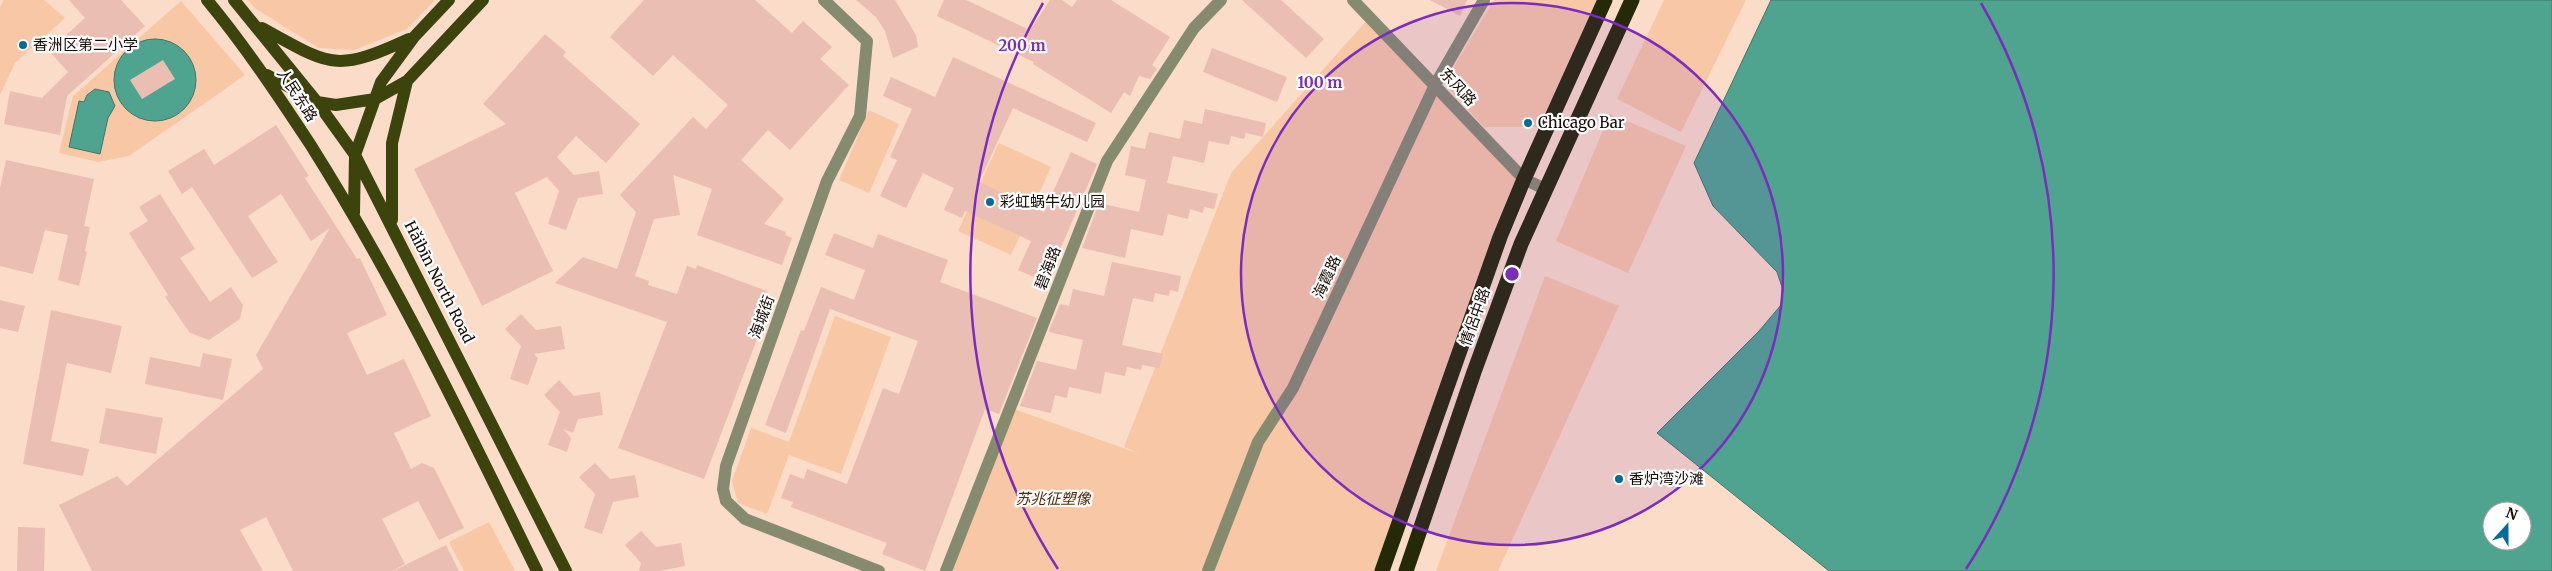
<svg xmlns="http://www.w3.org/2000/svg" width="2552" height="571" font-family="Merriweather,'Noto Sans SC',serif">
<style>
.green{fill:#f8c7a5}
.water{fill:#4fa490;stroke:#3e7666;fill-rule:evenodd}
.building{fill:#eabeb2}
.lines{fill:none;stroke-linecap:round;stroke-linejoin:round}
.minor{stroke:#868b70;stroke-width:12}
.major{stroke:#3d430c;stroke-width:12}
.highway{stroke:#252907;stroke-width:15}
.ring{fill:none;stroke:#7b2cbf;stroke-width:2.5}
.poi-dot{fill:#006c98;stroke:#fff;stroke-width:2}
.labels{text-anchor:middle;stroke-width:4.5;stroke-linejoin:round;paint-order:stroke}
.poi-label{font-size:15px;fill:#150903;stroke:#fff;text-anchor:start}
.street-label{font-size:15px;fill:#150903;stroke:#fff}
.park-label{font-size:15px;font-style:italic;fill:#4e2808;stroke:#fff}
.centre{fill:#7b2cbf;stroke:#fff;stroke-width:2.5}
.ring-label{font-size:15px;text-anchor:middle;font-weight:bold;fill:#7b2cbf;stroke:#fff;stroke-width:4.5;stroke-linejoin:round;paint-order:stroke}
</style>
<rect width="100%" height="100%" fill="#fbdcc8"/>
<path class="green" d="M4 0H44L65 18 15 63 0 95V7Z
M248 0H435L407 29 354 50 319 48 256 9Z
M1494 0H1602L1541 127H1484L1444 83Z
M1664 0H1746L1681 132 1617 99Z
M181 1 245 75 129 156 98 162 59 153 73 96Z
M1369 18 1434 86 1293 387 1258 442 1207 571H952L1011 408 1140 454 1124 447 1231 173Z
M1435 87 1522 179 1381 571H1210L1260 443Z
M869 110 899 124 869 193 839 180Z
M1610 114 1686 146 1628 273 1556 241Z
M999 143 1051 167 1033 207 988 221 1020 236 1011 255 958 231Z
M1545 276 1619 306 1498 571H1436Z
M835 316 891 337 841 474 789 455 767 514 738 503 732 481 751 428 789 442Z
M489 522 515 571H464L449 542Z"/>
<path class="water" d="M1771 0H2552V571H1829L1657 433 1759 331 1781 305 1783 290 1777 272 1713 206 1694 163ZM2492 511H2522V541H2492Z
M114 80a41 41 0 1 1 82 0a41 41 0 1 1-82 0Z
M95 89 109 92 115 106 108 118 100 154 69 147 79 101 84 102 87 95Z"/>
<path class="building" d="M69 0H121L145 26 67 96 60 135 4 124 10 91 42 98 68 72 49 51 85 18Z
M644 0H755L792 33 803 21 832 47 820 59 849 85 790 150 768 130 741 160 784 199 764 224 786 232 785 235 792 238 782 265 697 235 712 189 673 175 680 215 654 219 635 276 649 281 648 285 677 294 687 266 696 269 697 265 767 291 766 294 773 297 704 479 618 448 667 322 555 283 583 257 617 269 636 212 620 195 693 117 706 129 728 105 673 55 653 76 610 37Z
M856 0H895L916 35 918 47 893 58 885 31 876 17Z
M944 0H966L1030 30 1050 0H1062L1072 7 1077 0H1111L1170 37 1152 65 1157 69 1150 79 1139 76 1130 96 1124 92 1111 113 1033 64 1034 62 937 16Z
M1242 0H1281L1324 39 1306 58Z
M1430 0H1467L1460 16Z
M545 34 566 52 563 56 640 124 606 163 576 136 557 157 574 175 599 171 603 194 578 198 566 230 548 224 559 191 547 177 515 193 553 271 482 306 414 169 506 124 483 104Z
M1212 48 1287 77 1277 102 1203 72Z
M953 57 1096 123 1087 142 1013 108 979 182 1044 212 1071 152 1097 164 1046 282 1018 270 1031 241 965 211 962 218 944 210 954 188 923 173 906 208 880 196 897 160 890 157 912 109 883 96 891 77 935 97Z
M163 60 175 79 142 99 130 80Z
M1205 109 1266 123 1263 137 1246 133 1244 139 1231 136 1229 145 1209 141 1204 163 1173 156 1167 183 1218 194 1214 209 1204 207 1203 213 1190 209 1188 219 1168 214 1163 236 1131 229 1125 258 1082 248 1099 203 1139 212 1146 180 1125 175 1131 146 1145 149 1149 132 1180 139 1184 120 1202 124Z
M276 125 309 176 305 178 357 259 360 258 387 315 347 333 367 375 404 359 431 416 394 433 411 469 422 463 434 468 464 528 439 540 418 501 382 519 405 564 392 571H293L266 517 240 530 263 571H92L59 505 117 476 127 486 263 369 256 355 330 228 311 241 281 194 248 216 278 262 252 278 192 187 182 194 168 171 204 149 214 165Z
M6 160 94 179 84 226 90 227 85 251 87 252 79 286 58 280 68 235 45 230 33 274 0 266V188Z
M160 194 195 249 180 258 210 302 231 287 243 305 240 319 209 340 190 333 165 297 168 295 129 233 148 221 139 207Z
M834 233 873 248 878 234 948 260 940 282 1037 318 999 414 985 409 925 571 882 554 887 543 791 507 793 502 781 498 790 474 804 479 807 469 847 484 883 388 899 394 918 341 830 309 786 433 765 425 801 330 804 331 821 287 854 300 865 270 825 255Z
M1112 262 1181 276 1178 292 1170 290 1169 296 1155 293 1153 302 1133 298 1122 345 1163 354 1159 368 1142 365 1141 370 1127 367 1125 376 1105 372 1101 394 1069 387 1067 398 1055 395 1051 413 1020 406 1037 361 1076 370 1083 340 1049 332 1050 328 1060 304 1069 306 1073 289 1104 296Z
M0 300 25 306 18 332 0 328Z
M51 310 122 326 111 373 67 363 51 441 89 449 83 476 23 464Z
M521 314 536 330 561 326 565 349 534 354 538 358 528 385 510 379 521 346 505 329Z
M203 353 232 359 223 400 145 384 150 357 200 367Z
M559 380 574 396 600 392 603 415 578 419 573 433 563 429 571 438 567 452 548 445 560 412 544 395Z
M106 408 163 418 156 454 99 443Z
M595 463 610 479 635 475 639 497 613 502 602 534 584 528 595 494 579 477Z
M18 527 45 528 44 571H17Z
M641 531 656 547 681 543 685 566 659 571H639L641 563 625 545Z
M446 545 459 571H393Z"/>
<g class="lines">
<path class="minor" d="M824 0 867 41 860 116 827 181 726 466 723 489 726 501 745 519 879 571
M1353 0 1524 179 1545 189
M946 571 1107 161 1194 28 1221 0
M1208 571 1258 442 1293 388 1435 85 1484 0"/>
<path class="major" d="M207 0C245 46 277 94 310 144 396 280 466 426 537 571
M234 0 317 102 355 155 566 571
M262 28C331 66 335 73 409 39
M267 75 317 102 336 105 375 99 407 81 483 0
M354 213 355 155 381 82 414 37 449 0
M392 220V143L407 81"/>
<path class="highway" d="M1382 571 1500 237 1524 179 1605 0
M1406 571 1474 372 1521 244 1632 0"/>
</g>
<circle cx="1512" cy="274" r="271" fill="#7b2cbf" fill-opacity=".12"/>
<g class="ring">
<circle cx="1512" cy="274" r="271"/>
<path d="M1058 569A541 541 0 0 1 1043 3M1981 3A541 541 0 0 1 1966 569"/>
</g>
<g class="poi-dot">
<circle cx="23" cy="45" r="5"/>
<circle cx="1528" cy="123" r="5"/>
<circle cx="990" cy="202" r="5"/>
<circle cx="1619" cy="479" r="5"/>
</g>
<g class="labels">
<g class="poi-label">
<text x="33" y="50">香洲区第二小学</text>
<text x="1538" y="128">Chicago Bar</text>
<text x="1000" y="207">彩虹蜗牛幼儿园</text>
<text x="1629" y="484">香炉湾沙滩</text>
</g>
<g class="street-label">
<text transform="translate(1458 87) rotate(47)" y="5">东风路</text>
<text transform="translate(297 95) rotate(57)" y="5">人民东路</text>
<text transform="translate(1048 268) rotate(-69)" y="5">碧海路</text>
<text transform="translate(1327 277) rotate(-65)" y="5">海霞路</text>
<text transform="translate(439 282) rotate(63)" y="5">Hǎibīn North Road</text>
<text transform="translate(762 317) rotate(-70)" y="5">海城街</text>
<text transform="translate(1475 317) rotate(-70)" y="5">情侶中路</text>
</g>
<g class="park-label">
<text x="1053" y="504">苏兆征塑像</text>
</g>
</g>
<circle cx="1512" cy="274" r="8" class="centre"/>
<g class="ring-label">
<text x="1022" y="51">200 m</text>
<text x="1320" y="88">100 m</text>
</g>
<g transform="translate(2507 526) rotate(21)"><circle r="24" fill="#ffffff" stroke="#a19d9a"/>
<path d="M0-4L9 19L0 12L-9 19Z" fill="#006c98"/>
<text y="-8" font-size="14" font-weight="bold" text-anchor="middle" fill="#150903">N</text>
</g>
</svg>
